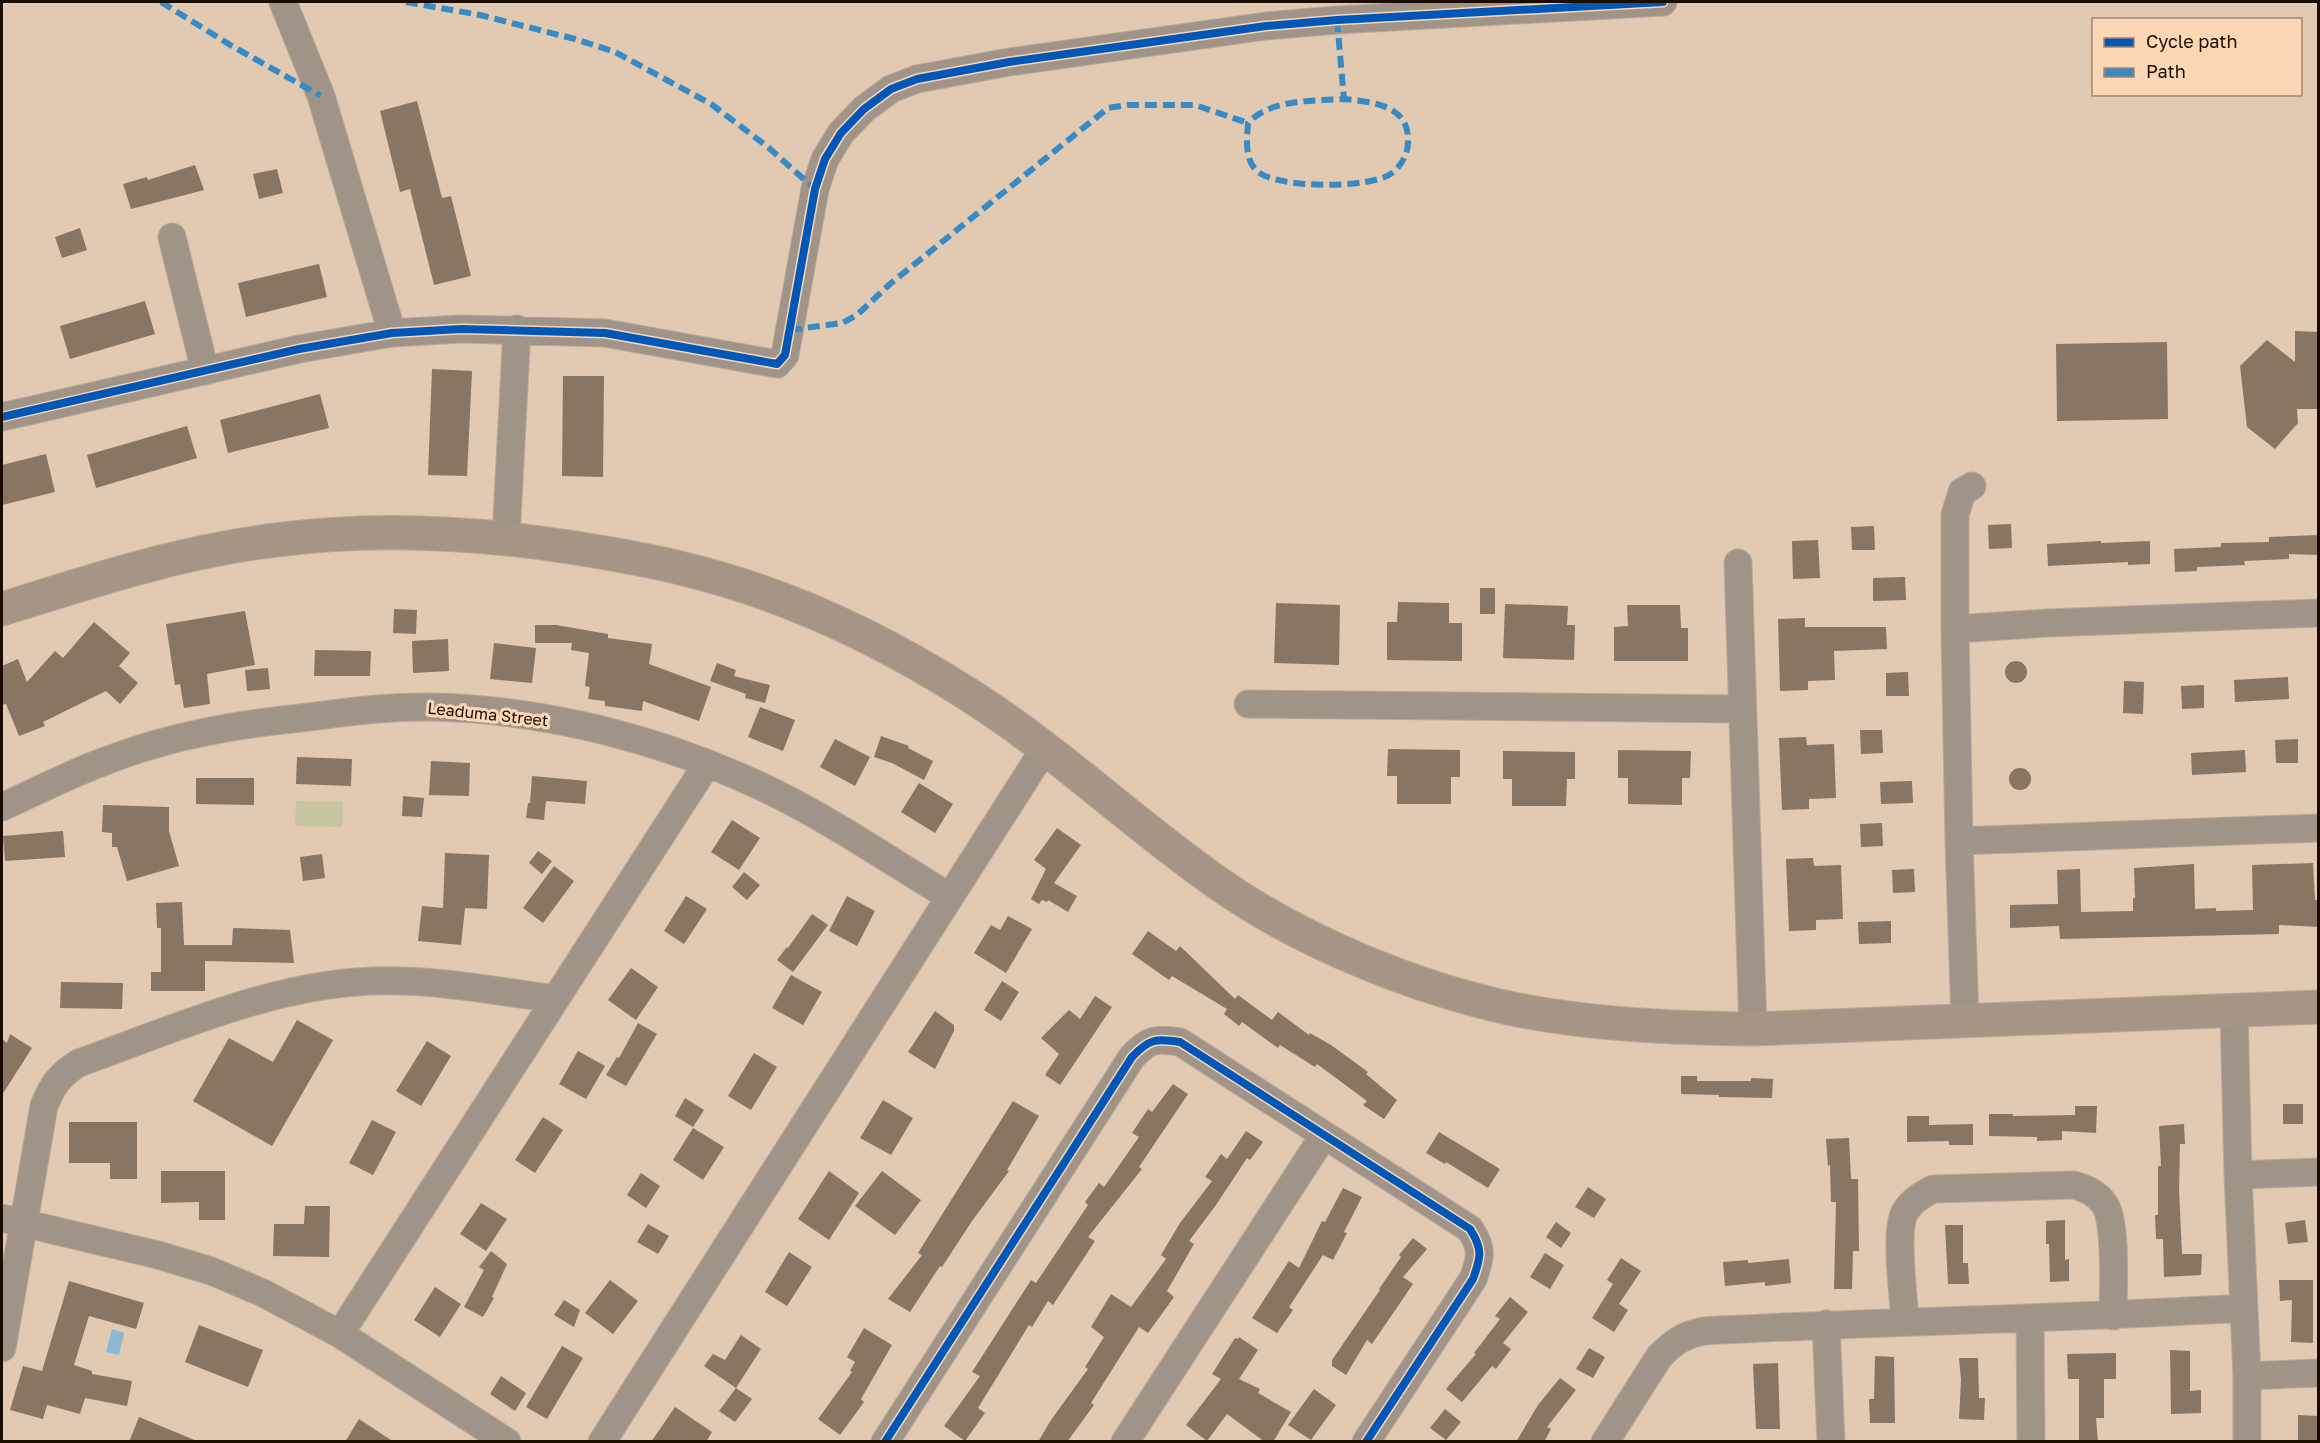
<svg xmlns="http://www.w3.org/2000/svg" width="2320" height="1443" font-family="'Golos Text',sans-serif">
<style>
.green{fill:#c6c59f}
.water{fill:#90b6d5}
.building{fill:#887662}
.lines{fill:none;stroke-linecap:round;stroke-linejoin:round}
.minor-casing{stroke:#baa795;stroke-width:29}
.major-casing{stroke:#baa795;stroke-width:35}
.minor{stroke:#a09489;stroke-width:27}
.major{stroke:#a59586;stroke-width:33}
.quiet{stroke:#388ac4;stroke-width:6;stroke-dasharray:12 6;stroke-linecap:butt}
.cycleway-casing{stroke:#fbd7b6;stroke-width:11}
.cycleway{stroke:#0057b8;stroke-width:8}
.labels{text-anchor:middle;stroke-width:6;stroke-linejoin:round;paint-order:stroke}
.street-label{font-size:16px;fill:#1b0c00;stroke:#fbd7b6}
</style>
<rect width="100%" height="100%" fill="#e1c9b2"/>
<path class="green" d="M296 801 343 802 342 827 295 826Z"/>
<path class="water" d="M112 1329 124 1333 119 1355 106 1352Z"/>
<path class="building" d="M417 101 442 198 451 196 471 276 434 285 410 189 400 192 380 111Z
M195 165 204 190 131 209 123 184 147 177 148 180Z
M277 169 283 193 259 199 253 174Z
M80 228 87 250 62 258 55 237Z
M319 264 327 297 246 317 238 283Z
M145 301 155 334 70 359 60 326Z
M2295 331 2319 332V409H2297L2298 423 2275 449 2247 427 2240 366 2267 340 2295 362Z
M2167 342 2168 419 2057 421 2056 344Z
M432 369 472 371 467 476 428 475Z
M563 376H604L603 477 562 476Z
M320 394 329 428 228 453 220 420Z
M187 426 197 458 96 488 87 455Z
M46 454 55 492 2 505V465Z
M2011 524 2012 548 1989 549 1988 525Z
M1874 526 1875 550H1852L1851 527Z
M2319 535V555L2289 554V559L2244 561 2245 565 2197 567V571L2175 572 2174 549 2221 547V543L2269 542V537Z
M1818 540 1820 578 1793 579 1792 541Z
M2101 541V543L2150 541V564L2128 565V562L2048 566 2047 544Z
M1905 577 1906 600 1873 601V578Z
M1480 588H1495V614H1480Z
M1398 602 1449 603V623H1462V661L1387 660V622H1397Z
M1276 603 1340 605 1339 665 1274 663Z
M1505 604 1568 606 1567 625H1575L1574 660 1503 658Z
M1627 605H1680L1681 628H1688V661H1614V627L1628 626Z
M394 609 417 610 416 634 393 633Z
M245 611 255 665 207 674 210 704 184 708 180 684 175 685 166 624Z
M1805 618V627H1886L1887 649 1834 651 1835 680 1808 681V690L1780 691 1778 619Z
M94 622 130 653 119 666 138 683 120 704 106 691 43 722 45 726 19 736 6 704 2 705V666L18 659 27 682 55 651 63 658Z
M535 625H556L608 634V638L652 644 649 664 711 687 699 721 643 701 642 711 605 706V701L588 699 590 687 585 686 589 653 571 650 572 643H535Z
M448 639 449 671 413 673 412 641Z
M494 643 536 648 532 683 490 679Z
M315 650 371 651 370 676H314Z
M2005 672a11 11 0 1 1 22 0a11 11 0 1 1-22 0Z
M717 663 736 670 734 676 770 685 765 703 745 698 746 694 710 681Z
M268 668 270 689 247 691 245 670Z
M1908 672 1909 696H1886V673Z
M2288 677 2289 699 2235 702 2234 680Z
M2124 681 2144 682 2143 714 2123 713Z
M2204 685V708L2182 709 2181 686Z
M760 707 795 720 783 751 748 737Z
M1860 730H1882L1883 753 1861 754Z
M881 736 909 746 908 748 933 761 924 780 892 763 874 757Z
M1806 737 1807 745 1834 744 1836 798 1809 799V809L1782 810 1779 738Z
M835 739 870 757 855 786 820 767Z
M2298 739V763H2276L2275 740Z
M1388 749 1460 750V777H1451V804H1397V776H1387Z
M1618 750 1691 751 1690 778H1682V805L1628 804V778H1618Z
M2245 750 2246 772 2192 775 2191 753Z
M1503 751 1575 752V779H1567L1566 806H1512V779H1503Z
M297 757 352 759 351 786 296 784Z
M431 761 470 763 469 796 429 795Z
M2009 779a11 11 0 1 1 22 0a11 11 0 1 1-22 0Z
M532 776 587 781 585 804 546 801 544 820 526 818 528 803H530Z
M196 778H254V805L196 804Z
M1912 781 1913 803 1881 804 1880 782Z
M919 783 953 804 935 833 901 812Z
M403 796 424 798 422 817 402 816Z
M103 805 169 807V831L179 866 127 881 117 847H112V833L102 832Z
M732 820 760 838 739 870 711 852Z
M1882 823 1883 846 1861 847 1860 824Z
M1057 828 1081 845 1054 883 1077 896 1068 912 1048 900 1047 902 1042 900 1039 904 1031 899 1046 869 1034 860Z
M63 831 65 857 5 861 3 836Z
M538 851 552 861 542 874 529 863Z
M445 853 489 855 487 909 465 908 461 945 418 941 422 906 443 908Z
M322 854 325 878 303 881 300 857Z
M1813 858 1814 866 1841 865 1843 919 1816 920V930L1789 931 1786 859Z
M2313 863 2315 900H2319V927L2279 925V934L2060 939 2059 926 2010 928V905L2058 904 2057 870 2080 869 2081 912 2133 911V898H2135L2134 868 2194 864 2195 909 2216 908V911L2253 910 2252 865Z
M554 866 574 881 543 923 523 908Z
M1914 869 1915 892 1893 893 1892 870Z
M744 872 760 885 747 900 732 887Z
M686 896 707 909 684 944 664 931Z
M847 896 875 911 857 946 829 931Z
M182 902 184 945H232L233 928 290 930 294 963 205 961V991H151V972H161V928H157L156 903Z
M812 914 828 925 793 972 777 960 787 947 788 948Z
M1008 916 1032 929 1006 973 974 953 991 925 1000 930Z
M1891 921V943L1859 944 1858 922Z
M1148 931 1176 951 1180 946 1235 999 1238 995 1272 1020 1278 1012 1309 1035 1310 1033 1331 1045 1368 1072 1366 1074 1397 1100 1384 1119 1363 1105 1367 1101 1317 1064 1315 1067 1280 1045 1278 1048 1242 1022 1239 1026 1224 1014 1227 1009 1172 976 1169 980 1132 954Z
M631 968 658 987 636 1020 608 1000Z
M791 975 822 992 803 1025 772 1008Z
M1002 981 1019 992 1001 1021 984 1010Z
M61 982 123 983 122 1009 60 1008Z
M1095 996 1112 1007 1060 1085 1045 1075 1059 1054 1041 1038 1069 1010 1080 1019Z
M935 1011 954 1025V1031L935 1069 908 1052Z
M297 1020 333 1040 272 1146 193 1101 229 1038 273 1062Z
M638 1023 657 1034 626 1086 606 1075 617 1057 619 1058Z
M10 1034 32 1048 2 1095V1039L7 1043Z
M427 1041 451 1056 421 1106 396 1091Z
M578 1051 605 1066 586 1099 559 1084Z
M754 1053 777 1067 751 1110 728 1096Z
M1681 1076H1697V1081H1751V1078L1773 1079 1772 1098 1719 1097V1095L1681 1094Z
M1173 1084 1188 1094 1139 1167 1142 1169 1088 1237 1095 1241 1053 1305 1048 1301 1032 1327 1029 1325 978 1408 985 1413 965 1441 944 1426 980 1376 972 1372 1031 1280 1036 1283 1088 1205 1085 1202 1099 1183 1104 1187 1139 1137 1132 1133 1148 1109 1152 1112Z
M685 1098 704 1110 693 1127 675 1116Z
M883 1100 913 1118 891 1155 860 1138Z
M1013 1101 1039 1116 1007 1170 1009 1171 972 1221 942 1267 940 1266 910 1312 888 1299 922 1255 918 1253Z
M2283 1104H2303V1124H2283Z
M2075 1106H2097L2096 1133 2062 1131V1140L2037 1141V1137L1989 1136V1114H2013V1116L2075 1115Z
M1907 1116H1929V1125L1973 1124V1145H1949V1141L1907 1142Z
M543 1117 563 1130 535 1173 515 1160Z
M372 1120 396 1132 373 1175 349 1163Z
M69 1122H137V1179H110V1163H69Z
M2184 1124 2185 1144H2180L2179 1189 2182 1254H2202L2201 1275 2164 1277 2163 1239H2156L2155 1215H2158V1166H2161L2159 1126Z
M693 1128 724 1147 703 1180 673 1160Z
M1246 1131 1263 1142 1250 1160 1247 1158 1216 1205 1189 1241 1194 1244 1167 1291 1174 1297 1148 1333 1139 1327 1091 1403 1094 1405 1067 1442H1038L1051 1420 1088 1369 1085 1367 1104 1337 1091 1327 1111 1294 1131 1307 1166 1259 1161 1255 1180 1223 1212 1181 1205 1177 1221 1154 1227 1159Z
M1439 1132 1500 1169 1488 1188 1446 1162 1445 1164 1426 1153Z
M1849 1138 1851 1179H1858L1859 1251H1853L1852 1289H1834L1836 1202H1831L1830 1165 1828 1166 1826 1139Z
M161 1171H225V1220H199V1202L161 1203Z
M829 1171 859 1193 829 1240 798 1219Z
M882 1171 921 1200 895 1235 855 1206Z
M641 1173 660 1186 646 1208 627 1195Z
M1588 1187 1606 1199 1594 1218 1575 1207Z
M1343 1188 1362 1197 1344 1232 1347 1233 1333 1260 1323 1255 1289 1307 1293 1310 1277 1333 1252 1318 1289 1261 1299 1268 1322 1221 1325 1222Z
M481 1203 507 1219 486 1251 460 1234Z
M305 1206H330L329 1257 273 1256 274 1224H304Z
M2065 1220V1260L2069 1259V1281L2050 1282 2049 1244H2046V1221Z
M2305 1220 2308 1242 2288 1244 2285 1223Z
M1556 1222 1571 1233 1561 1248 1546 1237Z
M648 1224 669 1236 658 1254 637 1242Z
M1945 1225H1963V1263H1968L1969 1284H1948Z
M1413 1238 1427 1249 1403 1277 1413 1284 1372 1344 1367 1340 1346 1375 1332 1366V1360L1380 1290 1379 1289 1401 1257 1399 1255Z
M491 1251 507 1264 492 1297 494 1298 483 1317 464 1307 484 1270 479 1267Z
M789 1252 812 1267 787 1306 765 1292Z
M1545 1253 1564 1265 1550 1289 1530 1277Z
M1621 1258 1641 1271 1619 1304 1628 1310 1614 1332 1592 1318 1613 1284 1607 1280Z
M1789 1259 1791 1283 1765 1286V1282L1725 1286 1723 1262 1748 1260V1263Z
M610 1280 638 1301 613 1334 585 1313Z
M2279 1280H2313V1343L2291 1342 2292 1300 2280 1301Z
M69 1281 144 1303 136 1329 89 1316 74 1365 92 1371V1374L132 1381 127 1406 85 1398 80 1414 47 1405 43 1419 10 1410 23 1366 42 1371Z
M435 1287 461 1304 440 1337 414 1320Z
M1510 1297 1528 1312 1503 1343 1511 1349 1496 1369 1492 1366 1462 1402 1446 1389 1476 1354 1474 1353 1500 1319 1495 1316Z
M564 1300 580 1310 574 1327 554 1315Z
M199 1325 263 1350 248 1387 185 1362Z
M864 1328 892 1345 861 1399 864 1402 840 1435 818 1419 852 1372 850 1371 855 1362 847 1357Z
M741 1335 761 1349 736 1388 704 1366 713 1354 725 1360Z
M1239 1337 1258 1350 1239 1379 1260 1389 1258 1393 1291 1412 1273 1442H1265L1227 1414 1207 1441 1186 1425 1221 1379 1212 1374 1235 1338 1238 1339Z
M562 1346 583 1358 547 1419 526 1407Z
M1589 1348 1605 1357 1593 1378 1576 1369Z
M2170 1350 2190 1351V1391L2201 1390V1413L2171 1414Z
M2116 1353V1379H2104V1418H2096L2098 1442H2079V1379H2068L2067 1354Z
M1875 1356 1894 1357 1895 1423H1870L1869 1399H1874Z
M1959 1358H1978L1979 1398H1985L1984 1420 1959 1419 1961 1380Z
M1778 1363 1780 1429H1756L1753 1364Z
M501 1376 526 1393 515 1411 490 1394Z
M1560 1378 1576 1390 1547 1427 1551 1429 1544 1442H1516L1538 1405Z
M736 1388 752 1399 735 1422 719 1411Z
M1314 1389 1336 1405 1311 1440 1288 1425Z
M675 1407 712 1432 706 1442H651Z
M1445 1409 1461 1422 1446 1440 1430 1428Z
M2298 1415 2318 1416V1442H2298Z
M139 1417 197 1441V1442H129Z
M359 1419 394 1442H345Z"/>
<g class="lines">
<defs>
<path id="minor" d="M283 2 321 96 392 333
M172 237 205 371
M2 417 299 349 392 333 461 329 605 333 777 364 785 355 815 189 825 159 841 133 864 109 891 89 917 79 1009 62 1266 26 1337 20 1663 2
M506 537 517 329
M1738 563 1753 1029
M1955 629V515L1962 492 1972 486
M1248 704 1742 709
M2 807C37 791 72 773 108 760 170 736 234 725 300 718 343 713 387 706 431 707 542 709 657 738 758 785 825 816 887 859 950 897
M1959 841 2318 828
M2234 1011 2238 1175 2247 1376V1442
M1965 1020 1959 841 1955 629 2047 623 2318 613
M2238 1175 2318 1172
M2 1218 158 1255 211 1271 263 1293 340 1334 507 1442
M2030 1319 2031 1442
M1905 1322C1904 1298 1894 1231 1905 1212 1911 1201 1923 1194 1933 1189L2074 1185C2087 1189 2097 1193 2105 1205 2117 1225 2113 1290 2113 1316
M1826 1324 1831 1442
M340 1334 707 764
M2 1348 44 1106C52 1086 60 1074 79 1063 171 1030 274 984 373 981 434 979 495 991 555 999
M2247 1376 2318 1373
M602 1442 1045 748
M885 1442 1132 1057C1149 1039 1156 1038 1180 1042L1470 1229C1483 1249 1481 1257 1473 1279L1366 1442
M1125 1442 1324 1135
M1605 1442 1659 1357C1673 1342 1684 1335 1704 1331 1884 1321 2064 1319 2243 1308"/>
<path id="major" d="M2 609C91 581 183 551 276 540 374 527 472 532 569 547 606 553 644 559 680 568 782 592 878 637 966 693 1054 748 1130 821 1215 881 1299 941 1416 989 1518 1010 1595 1025 1675 1028 1753 1029L2318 1007"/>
</defs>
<use href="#minor" class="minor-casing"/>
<use href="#major" class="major-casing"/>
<use href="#minor" class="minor"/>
<use href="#major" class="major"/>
<path class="quiet" d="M161 2 232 46 321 96
M406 2 480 15 575 39 615 52 711 104 768 147 815 189
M1337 20 1344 99C1313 101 1270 99 1248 123 1247 139 1244 159 1257 171 1276 189 1372 189 1392 173 1401 166 1408 154 1408 142 1410 105 1372 102 1344 99
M790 330 842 323 857 315 890 284 1108 108 1128 105H1195L1248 123"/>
<defs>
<path id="cycleway" d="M2 417 299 349 392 333 461 329 605 333 777 364 785 355 815 189 825 159 841 133 864 109 891 89 917 79 1009 62 1266 26 1337 20 1663 2
M885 1442 1132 1057C1149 1039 1156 1038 1180 1042L1470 1229C1483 1249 1481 1257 1473 1279L1366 1442"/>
</defs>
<use href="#cycleway" class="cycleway-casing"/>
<use href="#cycleway" class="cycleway"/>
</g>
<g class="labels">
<g class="street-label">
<text transform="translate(488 714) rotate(6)" y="6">Leaduma Street</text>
</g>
</g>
<rect width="2320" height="1443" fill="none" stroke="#1b0c00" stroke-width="6"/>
<rect x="2092" y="18" width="210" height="78" fill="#fbd7b6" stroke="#a1866d" stroke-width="1.5"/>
<rect x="2104" y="38" width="30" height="9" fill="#0057b8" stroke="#a1866d" stroke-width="1.5"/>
<text x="2146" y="48" font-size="18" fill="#1b0c00">Cycle path</text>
<rect x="2104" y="68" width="30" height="9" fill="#388ac4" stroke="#a1866d" stroke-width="1.5"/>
<text x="2146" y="78" font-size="18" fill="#1b0c00">Path</text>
</svg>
